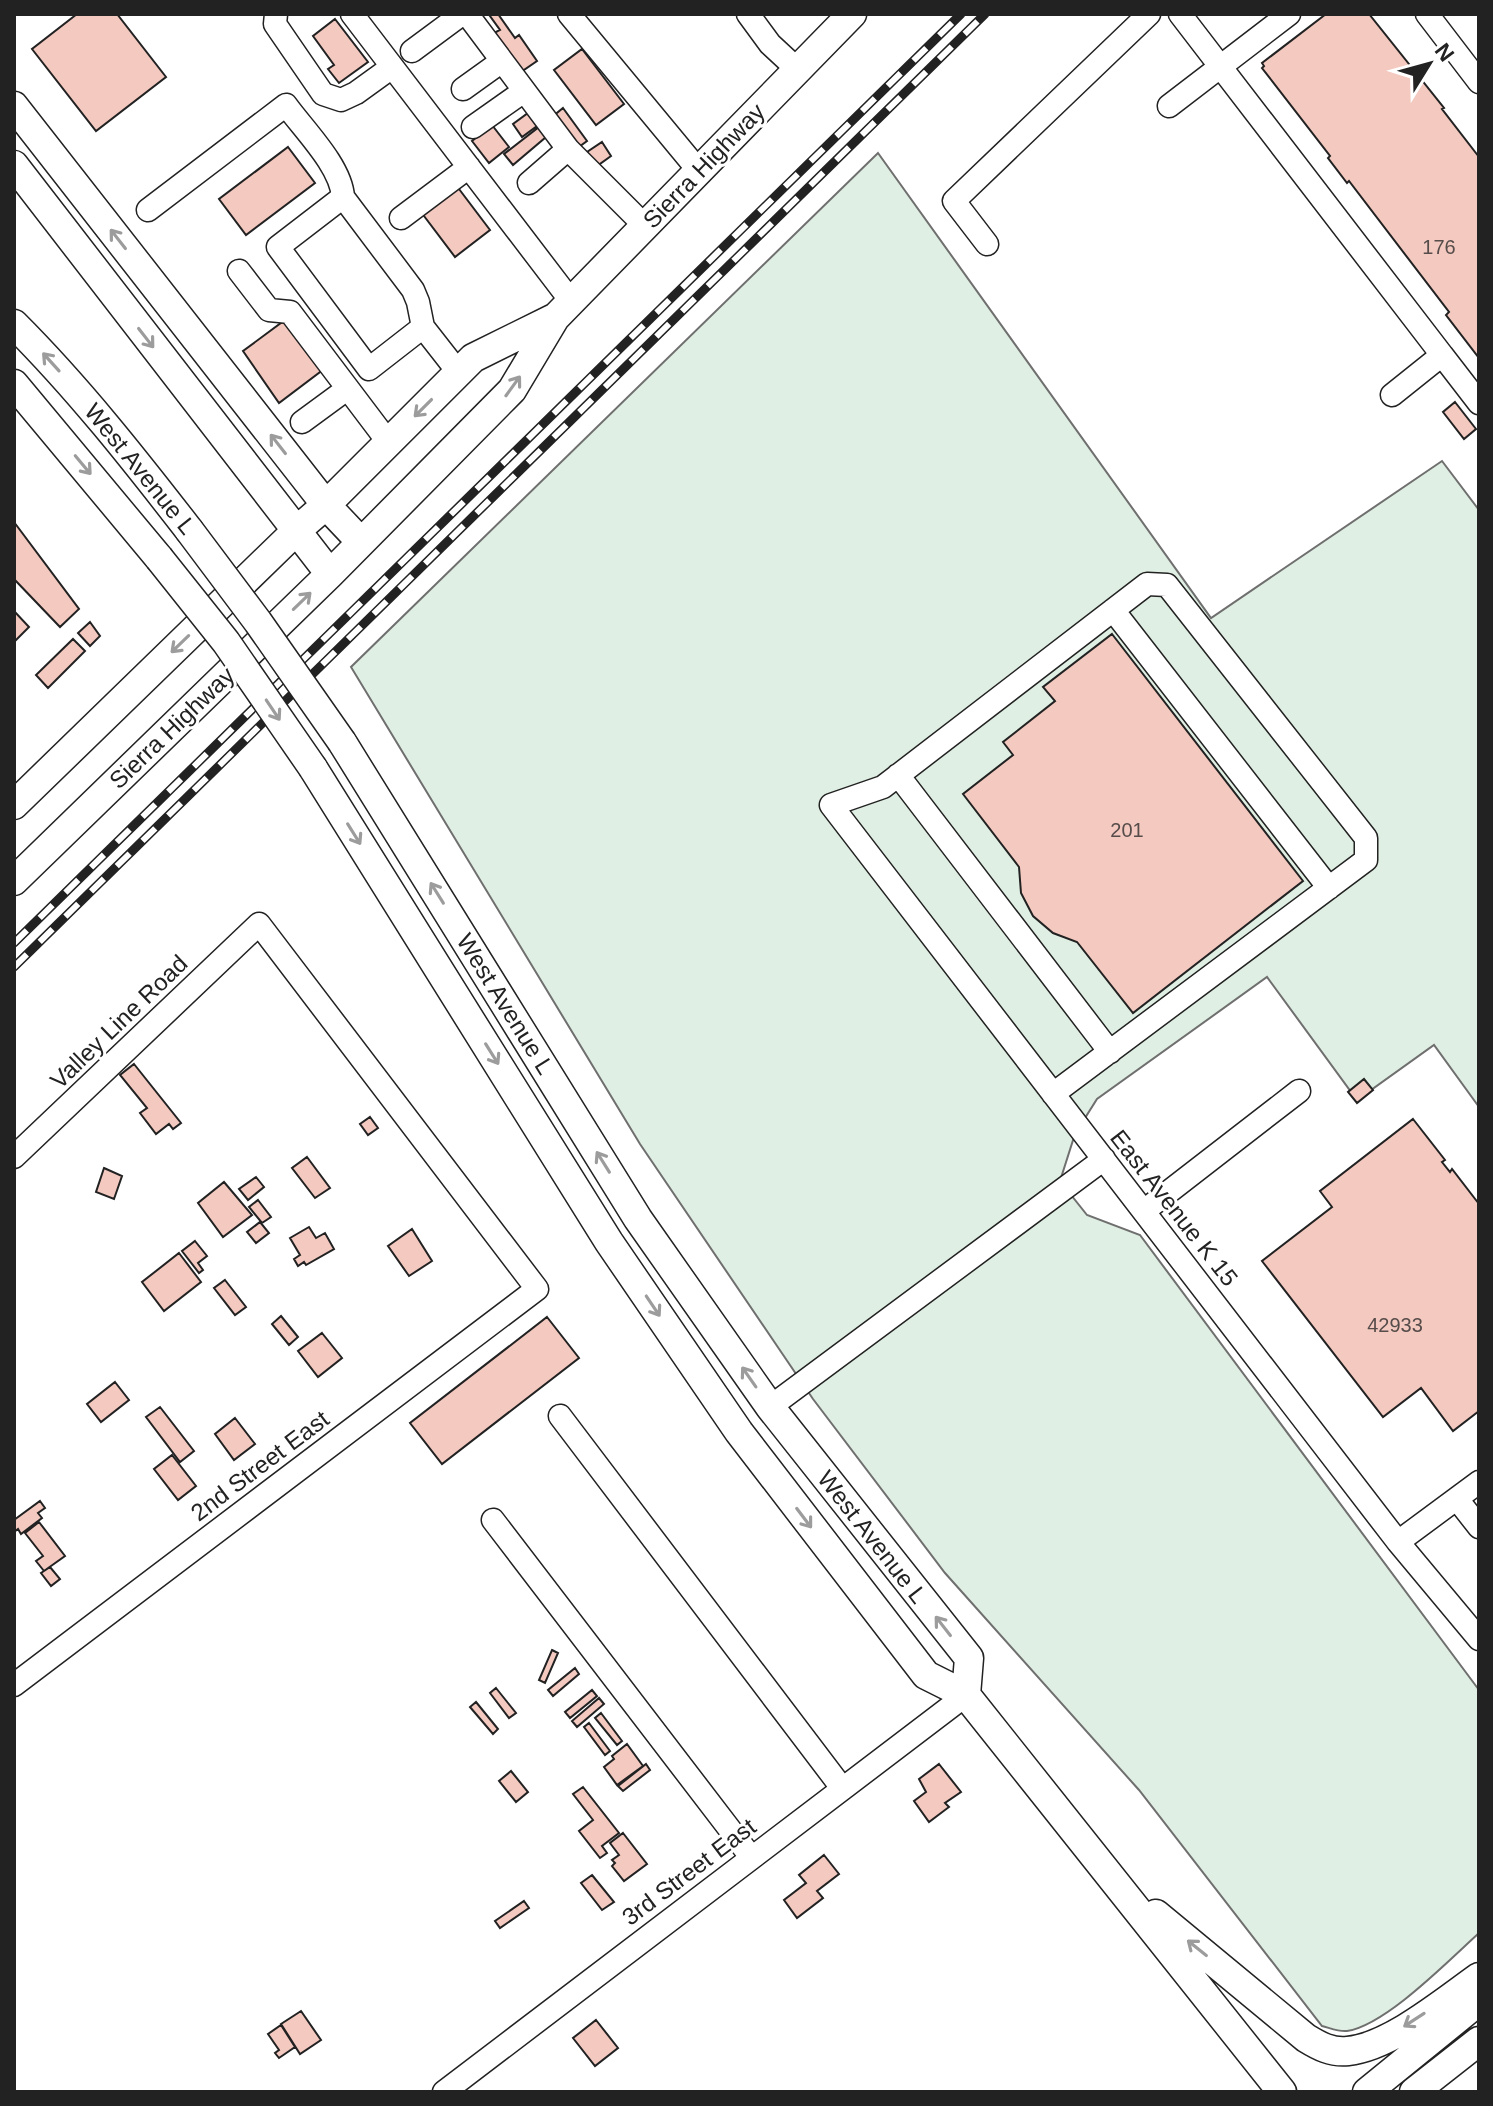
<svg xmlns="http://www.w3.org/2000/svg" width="1493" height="2106" font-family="Helvetica,sans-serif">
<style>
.green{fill:#e0efe3;stroke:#6f6f6f;stroke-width:2}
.building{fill:#f3c9c0;stroke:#222;stroke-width:2}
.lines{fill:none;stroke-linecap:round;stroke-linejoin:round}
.minor-casing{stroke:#222;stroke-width:25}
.major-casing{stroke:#222;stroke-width:31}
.minor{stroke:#fff;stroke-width:22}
.major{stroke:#fff;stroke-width:28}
.rail-casing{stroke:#222;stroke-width:9}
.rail{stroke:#fff;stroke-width:6;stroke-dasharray:18;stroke-linecap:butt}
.major-bridge-casing{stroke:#222;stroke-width:31;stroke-linecap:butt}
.major-bridge{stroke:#fff;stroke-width:28}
.oneway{stroke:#9c9c9c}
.labels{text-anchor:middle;stroke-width:6;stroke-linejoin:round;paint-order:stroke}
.number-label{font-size:20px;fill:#564c4a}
.street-label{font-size:24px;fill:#222;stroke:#fff}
</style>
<rect width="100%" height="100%" fill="#fff"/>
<path class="green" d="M878 153 1211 618 1442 461 1479 510V1107L1434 1045 1357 1100 1267 977 1097 1099 1075 1134 1060 1181 1087 1215 1140 1235 1479 1690V1933C1448 1961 1386 2025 1347 2031 1339 2032 1330 2028 1322 2026L1139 1790 945 1573 813 1399 640 1144 351 667Z"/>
<path class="building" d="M77 14H117L166 77 96 131 32 49Z
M492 14H498L515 38 519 35 537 61 518 74 494 33 500 30 490 16Z
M1326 14H1369L1444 108 1442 109 1479 157V358L1446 315 1449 312 1349 181 1347 183 1328 158 1330 156 1262 68 1264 66 1262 63Z
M335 19 368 62 339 83 328 69 334 65 313 36Z
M582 49 624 104 596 125 554 70Z
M563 108 587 141 576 149 552 117Z
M528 113 537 126 522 137 513 124Z
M492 125 509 147 489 163 472 141Z
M539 127 546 137 513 165 504 154Z
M602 142 611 156 597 166 587 152Z
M288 147 315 183 246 235 219 199Z
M456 185 490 230 455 257 421 212Z
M285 320 324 369 279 403 243 351Z
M1455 402 1476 429 1464 439 1443 412Z
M14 522 79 609 60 627 14 579Z
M14 611 29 627 14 642Z
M90 622 100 636 90 646 78 633Z
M1112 634 1303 881 1133 1013 1077 942 1053 933 1033 916 1021 893 1019 867 963 794 1013 755 1003 742 1055 701 1043 687Z
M73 639 85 651 48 688 36 675Z
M134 1064 181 1123 173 1129 169 1124 156 1134 140 1113 147 1108 120 1075Z
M1364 1079 1373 1090 1357 1103 1348 1092Z
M370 1117 378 1128 368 1135 360 1124Z
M1413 1119 1445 1160 1442 1162 1450 1172 1452 1169 1479 1204V1411L1453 1431 1421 1388 1383 1417 1262 1261 1332 1207 1320 1191Z
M307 1157 330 1188 315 1198 292 1168Z
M104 1168 122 1176 114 1199 96 1192Z
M256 1177 264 1187 248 1200 239 1189Z
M224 1182 252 1215 223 1237 198 1203Z
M258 1200 271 1217 262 1223 249 1207Z
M260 1222 269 1233 256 1243 247 1232Z
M309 1227 316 1238 325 1233 334 1249 306 1265 304 1262 298 1266 294 1259 300 1255 290 1238Z
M412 1229 432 1261 409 1276 388 1246Z
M195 1241 207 1256 198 1263 203 1270 199 1273 182 1251Z
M179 1253 201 1282 164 1311 142 1282Z
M225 1280 246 1307 235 1315 214 1288Z
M281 1316 298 1337 289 1345 272 1324Z
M547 1317 579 1358 442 1464 410 1423Z
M322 1333 342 1358 318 1377 298 1351Z
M115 1382 129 1400 101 1422 87 1404Z
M160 1407 194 1451 180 1462 146 1417Z
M235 1418 255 1444 234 1460 215 1434Z
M172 1455 196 1486 178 1500 154 1469Z
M40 1501 45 1508 38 1513 42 1518 21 1534 18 1529 14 1532V1520Z
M39 1522 65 1556 44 1571 36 1561 43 1556 25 1533Z
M50 1567 60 1579 51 1586 41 1573Z
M552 1650 558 1653 545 1683 539 1680Z
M575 1668 579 1674 553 1696 548 1690Z
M496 1688 516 1713 509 1718 490 1693Z
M592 1690 597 1696 570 1718 565 1712Z
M599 1698 604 1704 577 1727 572 1721Z
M476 1702 498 1729 493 1734 470 1707Z
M601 1713 622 1741 617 1745 595 1718Z
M589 1723 610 1751 605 1755 584 1727Z
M627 1744 643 1766 617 1785 604 1767 614 1759 612 1756Z
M646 1764 650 1770 623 1791 618 1786Z
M939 1764 961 1792 945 1803 949 1807 929 1822 914 1801 926 1792 919 1779Z
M511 1771 528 1792 516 1802 499 1781Z
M583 1787 619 1833 602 1846 607 1853 600 1858 579 1831 593 1820 573 1794Z
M623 1833 647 1864 624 1881 612 1866 615 1863 612 1860 619 1855 610 1843Z
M824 1855 839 1874 817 1891 823 1898 797 1918 784 1900 806 1883 799 1875Z
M592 1875 614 1902 602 1910 581 1883Z
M524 1901 529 1908 500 1928 495 1921Z
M301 2011 321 2040 300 2054 281 2024Z
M596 2020 618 2048 595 2066 573 2038Z
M281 2025 295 2047 279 2058 275 2053 279 2050 268 2034Z"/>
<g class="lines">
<defs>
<path id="minor" d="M276 14 275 24 323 94 341 100 356 93 392 67
M352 14 571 301
M467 14 568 149
M569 14 699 171
M748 14 770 44 798 70
M1180 14 1442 355
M1427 14 1479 82
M412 51 462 14
M463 89 502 61
M1169 106 1289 14
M473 127 524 91
M529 183 568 149 645 226
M148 210 286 105C304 130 341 166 343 197
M401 218 469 167
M987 244 954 201 1149 14
M239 271 269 310 290 312 389 443
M423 327 369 369 278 247 343 197 413 290 418 302 423 327 459 373
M1392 395 1442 355 1479 403
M302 422 347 389
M1113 610 1329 888
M898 775 1110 1052
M1053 1094 1366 860V838L1167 585 1147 584 883 787 831 805 1398 1542 1479 1639
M14 1157 259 924 537 1289 14 1685
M1144 1211 1299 1091
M770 1407 1104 1159
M560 1416 842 1788
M1457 1499 1479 1527
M493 1520 751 1857
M1398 1542 1479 1482
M444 2092 966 1695"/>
<path id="major" d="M14 106 326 505 361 542
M14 165 330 574
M14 324C78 388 134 459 189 530
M14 384 159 558
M342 742 638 1219 770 1407 969 1658 966 1695
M313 768 609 1242 739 1432 926 1675 966 1695 1282 2092
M14 805 296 531 326 505 473 358 554 318
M14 881 330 574 512 390 555 318 852 14
M1156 1914 1306 2038C1319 2046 1332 2053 1348 2051 1390 2047 1445 2001 1479 1977
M1367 2092 1479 2001
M1414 2092 1479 2041"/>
</defs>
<use href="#minor" class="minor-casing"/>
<use href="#major" class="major-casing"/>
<use href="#minor" class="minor"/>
<use href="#major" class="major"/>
<defs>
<path id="rail" d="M14 943 961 14
M14 967 985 14"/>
</defs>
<use href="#rail" class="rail-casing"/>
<use href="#rail" class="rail"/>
<defs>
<path id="major-bridge" d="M189 530 258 622 342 742
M159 558 226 642 313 768"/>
</defs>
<use href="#major-bridge" class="major-bridge-casing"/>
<use href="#major-bridge" class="major-bridge"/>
</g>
<defs><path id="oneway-shaft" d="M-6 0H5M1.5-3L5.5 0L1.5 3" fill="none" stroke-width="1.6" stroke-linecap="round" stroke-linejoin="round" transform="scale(2)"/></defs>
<g class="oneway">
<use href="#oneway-shaft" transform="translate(118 239) rotate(-128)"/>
<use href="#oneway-shaft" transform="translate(146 338) rotate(52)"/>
<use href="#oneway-shaft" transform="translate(51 362) rotate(-132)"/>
<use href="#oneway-shaft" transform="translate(513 386) rotate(-54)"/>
<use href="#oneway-shaft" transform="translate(423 408) rotate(135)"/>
<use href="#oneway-shaft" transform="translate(278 444) rotate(-128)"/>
<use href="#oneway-shaft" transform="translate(83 465) rotate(50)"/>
<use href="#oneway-shaft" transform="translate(302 601) rotate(-44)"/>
<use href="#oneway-shaft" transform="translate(180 644) rotate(136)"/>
<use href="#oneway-shaft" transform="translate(273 710) rotate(56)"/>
<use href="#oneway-shaft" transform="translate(354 834) rotate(58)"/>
<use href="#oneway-shaft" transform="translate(437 893) rotate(-122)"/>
<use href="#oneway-shaft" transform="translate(492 1054) rotate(58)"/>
<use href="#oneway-shaft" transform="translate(603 1162) rotate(-122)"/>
<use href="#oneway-shaft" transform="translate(653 1306) rotate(56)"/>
<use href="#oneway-shaft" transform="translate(749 1377) rotate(-125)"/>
<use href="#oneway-shaft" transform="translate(804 1518) rotate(53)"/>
<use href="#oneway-shaft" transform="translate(943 1626) rotate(-128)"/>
<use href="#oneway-shaft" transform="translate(1197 1948) rotate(-141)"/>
<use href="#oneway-shaft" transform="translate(1414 2020) rotate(147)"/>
</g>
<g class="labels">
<g class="number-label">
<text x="1439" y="254">176</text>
<text x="1127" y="837">201</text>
<text x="1395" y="1332">42933</text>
</g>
<g class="street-label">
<text transform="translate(704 166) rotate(-46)" y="8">Sierra Highway</text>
<text transform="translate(140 469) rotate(51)" y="8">West Avenue L</text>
<text transform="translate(172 728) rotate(-44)" y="8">Sierra Highway</text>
<text transform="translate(505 1004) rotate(58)" y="8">West Avenue L</text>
<text transform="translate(119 1022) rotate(-44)" y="8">Valley Line Road</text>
<text transform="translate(1174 1208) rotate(52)" y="8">East Avenue K 15</text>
<text transform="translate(260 1466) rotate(-37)" y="8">2nd Street East</text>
<text transform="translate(872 1537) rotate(52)" y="8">West Avenue L</text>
<text transform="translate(689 1872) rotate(-37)" y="8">3rd Street East</text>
</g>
</g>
<rect width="1493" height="2106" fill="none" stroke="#222222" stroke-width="32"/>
<g transform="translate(1429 64) rotate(53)" stroke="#ffffff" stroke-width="6" paint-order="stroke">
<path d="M0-6L14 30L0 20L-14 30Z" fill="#222222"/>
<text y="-12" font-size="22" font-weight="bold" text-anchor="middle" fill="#222222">N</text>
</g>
</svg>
